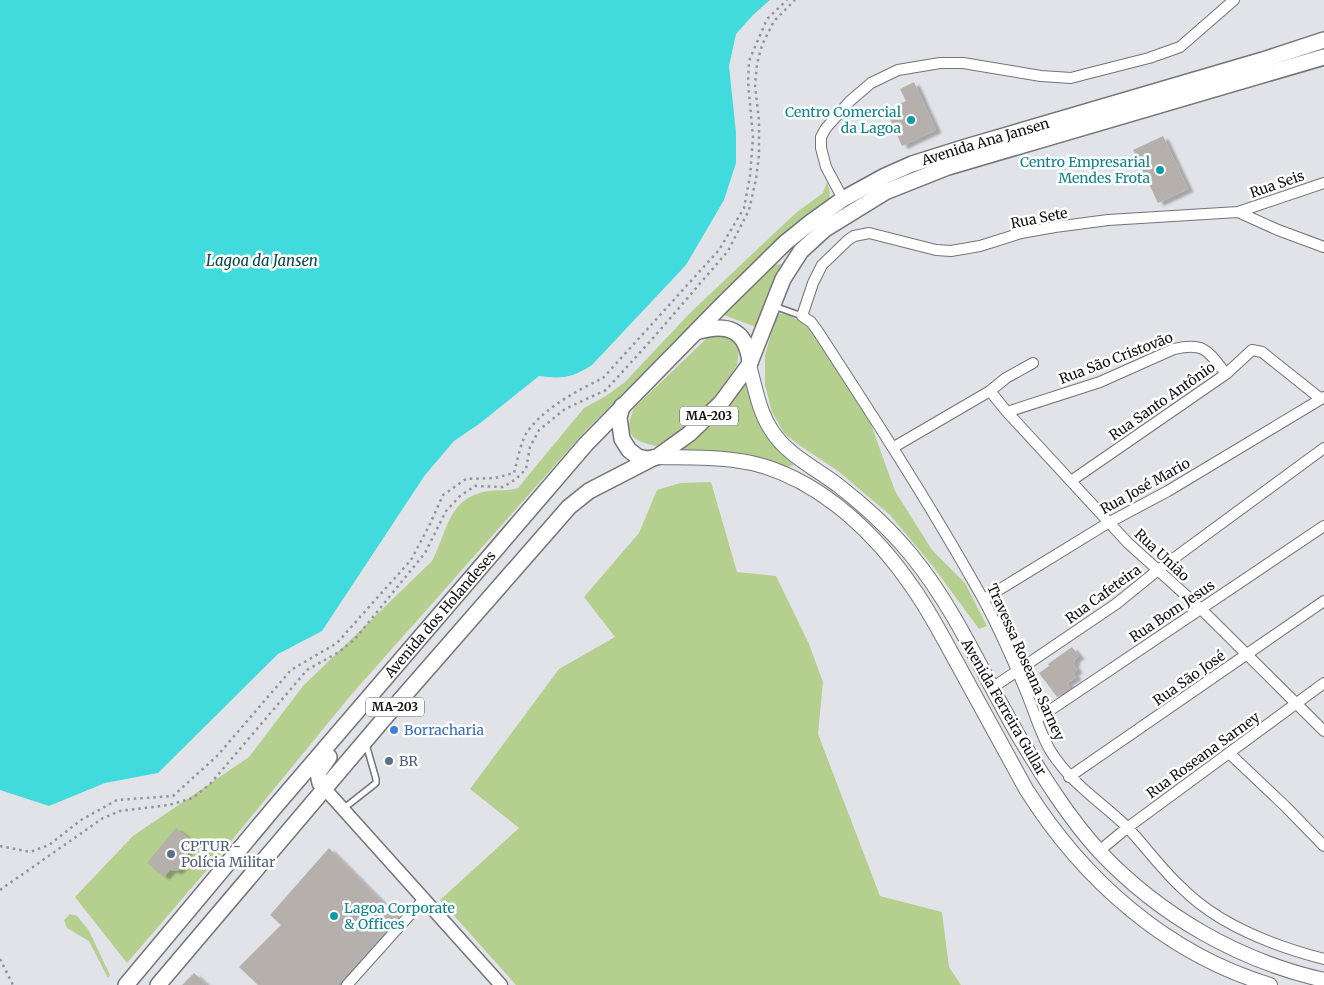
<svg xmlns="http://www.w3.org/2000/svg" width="1324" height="985" font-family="Merriweather,serif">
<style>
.green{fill:#b5cf8e}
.water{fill:#41dbde}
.building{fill:#b6b0ad;filter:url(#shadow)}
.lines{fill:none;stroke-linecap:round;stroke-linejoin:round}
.service-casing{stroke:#737378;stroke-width:8}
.minor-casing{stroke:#737378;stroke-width:12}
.tertiary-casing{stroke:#737378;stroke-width:15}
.secondary-casing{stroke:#737378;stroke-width:16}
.primary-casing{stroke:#737378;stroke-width:18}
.path{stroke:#949599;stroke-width:2.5;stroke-dasharray:2.5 4;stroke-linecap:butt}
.service{stroke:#fff;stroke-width:5}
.minor{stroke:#fff;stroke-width:10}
.tertiary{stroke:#fff;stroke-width:12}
.secondary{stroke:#fff;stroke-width:14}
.primary{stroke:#fff;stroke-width:15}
.culture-dot{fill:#0f9aa8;stroke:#fff;stroke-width:2}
.shop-dot{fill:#3f7fe0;stroke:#fff;stroke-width:2}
.service-dot{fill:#5c6f8a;stroke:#fff;stroke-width:2}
.labels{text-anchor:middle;stroke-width:5;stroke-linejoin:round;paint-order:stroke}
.shield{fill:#fff;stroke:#58585a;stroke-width:1}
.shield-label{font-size:12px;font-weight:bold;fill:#111113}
.culture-label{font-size:14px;fill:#0d838f;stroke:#fff;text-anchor:end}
.street-label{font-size:14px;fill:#111113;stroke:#fff}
.shop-label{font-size:14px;fill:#366cbe;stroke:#fff;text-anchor:start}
.service-label{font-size:14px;fill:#4e5e75;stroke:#fff;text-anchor:start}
.water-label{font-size:15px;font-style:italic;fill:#03494b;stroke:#fff}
</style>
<defs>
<filter id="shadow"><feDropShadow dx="5.5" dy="3" stdDeviation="1" flood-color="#0004"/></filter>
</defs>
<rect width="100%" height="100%" fill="#e2e3e8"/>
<path class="green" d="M827 182 830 192 829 201 755 264 587 429 351 695 219 856 127 963 75 897 133 836 249 757 303 686 432 561C447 533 447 501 483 492 495 489 505 492 518 488L584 408 606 396 625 382 690 313 766 241 797 212 823 193Z
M782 264 756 327 721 314 771 265Z
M777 313 789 315 809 327 868 416 895 491 932 550 965 583 987 626 979 629 932 565 890 515 838 471 799 445 784 433 772 412 765 385V355Z
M722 335 732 339 739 350 737 365 715 397 689 424 657 446C631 441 623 434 634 408L708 337Z
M747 381C754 420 764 439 794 465L784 468C748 453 721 450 682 452L681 448C708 430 728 406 747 381Z
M711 482 737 572 776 576 809 644 823 682 818 734 880 896 942 912 949 967 961 985H516L440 900 519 828 470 789 559 669 615 637 584 597 639 533 657 490 680 483Z
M70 914 77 916 88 929 110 975 108 978 89 941 67 928 64 920Z"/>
<path class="water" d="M0 0H770L753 15 736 34 729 66 736 133V163L724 200 686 265 592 365C572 378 562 379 539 376L479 424 454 441 425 475 322 631 278 654 158 773 105 783 49 806 0 790Z"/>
<path class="building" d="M914 82 936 130 902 146 886 110 906 101 900 89Z
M1163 136 1188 189 1158 203 1133 150Z
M1072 647 1079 656 1074 660 1075 662 1073 664 1077 670 1073 673 1076 677 1067 683 1070 688 1057 697 1039 673 1049 666 1048 664Z
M176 828 193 842 186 850 188 858 178 871 170 870 164 877 147 863Z
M329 848 398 918 337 985H258L239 967 281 925 270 915Z
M194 973 207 985H182Z"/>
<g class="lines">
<defs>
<path id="service" d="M774 306 802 316
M343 809 376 783V779L366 744"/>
<path id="minor" d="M843 199 826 167 821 148V137L826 128 850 101 871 83 898 70 940 63H963L1041 76 1071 78 1086 74 1149 58 1180 47 1234 0
M1238 212 1324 183
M1324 247 1278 230 1238 212 1108 220 1055 227 1021 233 980 246 951 251 936 250 869 233 854 236 848 240 822 265 813 283 802 316 811 322 817 330C873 416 928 501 978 590 997 623 1012 658 1026 692 1034 711 1040 733 1050 750 1070 783 1100 801 1127 827 1146 847 1162 870 1183 889 1220 926 1274 946 1324 959
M990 391 1007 412 1128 543 1200 608 1324 731
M1007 412 1100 382 1174 349C1205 342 1208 351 1226 374
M894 447 990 391 1006 378 1033 363
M1071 481 1226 374 1252 350 1262 352 1321 399 1324 397
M984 599 1108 523 1168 491 1321 399
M992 688 1116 604 1158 570 1324 448
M1037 719 1324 526
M1229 753 1285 806 1324 846
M1069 777 1324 601
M1099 851 1127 828 1324 683
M347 985 424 899"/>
<path id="tertiary" d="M325 789 501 985"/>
<path id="secondary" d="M749 365C755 387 759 412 772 431 787 455 817 469 839 486 866 507 891 530 912 556 957 611 985 679 1021 740 1044 778 1069 818 1099 851 1159 915 1239 961 1324 980
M657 457C692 458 729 456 763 466 825 485 877 535 913 588 930 612 943 638 957 663 980 705 1003 747 1026 789 1083 880 1167 954 1270 985"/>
<g id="primary">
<path d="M696 332C726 323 746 328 750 362"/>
<path d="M622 406 619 418 622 439 629 450 638 457 648 459 657 457 689 434 721 403 749 365 783 279 801 251 825 229 885 192 948 167 1324 57"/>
<path d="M325 789 320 783 318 773 329 757"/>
<path id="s1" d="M126 985 274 808 586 444 722 305 785 243 811 222 843 199 885 176 912 164 966 147 1263 60 1324 40"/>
<path d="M158 985 382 721 569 507 589 491 653 458"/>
</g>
</defs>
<use href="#service" class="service-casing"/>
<use href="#minor" class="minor-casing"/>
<use href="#tertiary" class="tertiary-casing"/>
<use href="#secondary" class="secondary-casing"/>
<use href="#primary" class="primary-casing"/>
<path class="path" d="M0 846 30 852 49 845 81 820 117 800 173 796 217 756 291 670 337 643 360 617 411 560 430 524 443 495 466 479 495 478 514 473C517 462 521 441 527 432 544 408 578 390 603 378L719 250 744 208 750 176 753 137 748 82 749 61 767 19 787 0
M0 890 103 818 120 811 169 805 193 798 211 783 307 670 339 652 355 639 425 553 446 511 460 496 475 486 503 487 516 479 526 469 530 447 539 430 565 409 606 390 654 337 728 251 749 210 756 179 759 155V121L755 85 757 64 762 45 774 21 795 0
M0 959 13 985"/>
<use href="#service" class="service"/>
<use href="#minor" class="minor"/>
<use href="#tertiary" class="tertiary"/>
<use href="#secondary" class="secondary"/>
<use href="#primary" class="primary"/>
</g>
<g class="culture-dot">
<circle cx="911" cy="120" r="5"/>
<circle cx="1160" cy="170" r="5"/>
<circle cx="334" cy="916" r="5"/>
</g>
<circle class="shop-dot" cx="394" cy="730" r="5"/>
<g class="service-dot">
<circle cx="389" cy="761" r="5"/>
<circle cx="171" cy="854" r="5"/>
</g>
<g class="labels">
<g class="shield">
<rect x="680" y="406.5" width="58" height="19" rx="4"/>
<rect x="366" y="697.5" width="58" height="19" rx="4"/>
</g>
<g class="shield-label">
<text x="709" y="420">MA-203</text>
<text x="395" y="711">MA-203</text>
</g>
<g class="culture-label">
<text x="901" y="117">Centro Comercial<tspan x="901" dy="16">da Lagoa</tspan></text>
<text x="1150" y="167">Centro Empresarial<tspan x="1150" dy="16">Mendes Frota</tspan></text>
<text x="344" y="913" text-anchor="start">Lagoa Corporate<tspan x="344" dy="16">&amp; Offices</tspan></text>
</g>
<g class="street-label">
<text dy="5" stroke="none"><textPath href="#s1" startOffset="1220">Avenida Ana Jansen</textPath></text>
<text transform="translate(1277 184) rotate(-19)" y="5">Rua Seis</text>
<text transform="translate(1039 218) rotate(-11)" y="5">Rua Sete</text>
<text transform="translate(1116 358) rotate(-21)" y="5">Rua São Cristovão</text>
<text transform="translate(1162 401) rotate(-35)" y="5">Rua Santo Antônio</text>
<text transform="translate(1145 486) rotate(-29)" y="5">Rua José Mario</text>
<text transform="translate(1162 555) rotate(43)" y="5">Rua União</text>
<text transform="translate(1103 594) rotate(-36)" y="5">Rua Cafeteira</text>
<text transform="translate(1172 611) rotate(-34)" y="5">Rua Bom Jesus</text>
<text dy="5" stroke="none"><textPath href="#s1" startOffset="486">Avenida dos Holandeses</textPath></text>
<text transform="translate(1026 662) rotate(66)" y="5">Travessa Roseana Sarney</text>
<text transform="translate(1189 678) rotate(-35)" y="5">Rua São José</text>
<text transform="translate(1004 707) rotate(60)" y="5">Avenida Ferreira Gullar</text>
<text transform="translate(1203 755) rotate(-36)" y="5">Rua Roseana Sarney</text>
</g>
<g class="shop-label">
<text x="404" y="735">Borracharia</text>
</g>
<g class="service-label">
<text x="399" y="766">BR</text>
<text x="181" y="851">CPTUR -<tspan x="181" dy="16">Polícia Militar</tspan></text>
</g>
<g class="water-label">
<text x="262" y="266">Lagoa da Jansen</text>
</g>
</g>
</svg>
